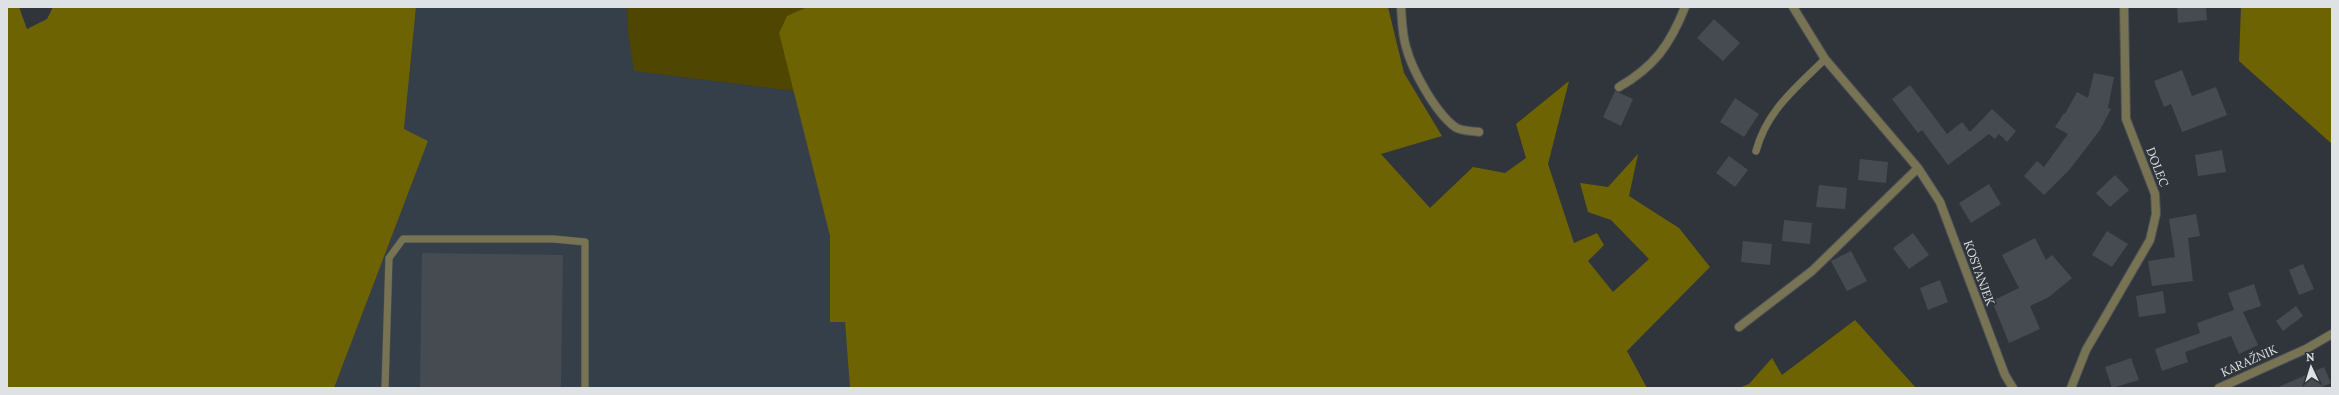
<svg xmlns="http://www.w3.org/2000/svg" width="2339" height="395" font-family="Lora,serif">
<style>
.built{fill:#353f49}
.green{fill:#4f4601}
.forest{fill:#6e6303}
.building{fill:#464b51}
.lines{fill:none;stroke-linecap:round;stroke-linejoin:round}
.service-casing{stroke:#4c5156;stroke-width:8}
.minor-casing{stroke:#4c5156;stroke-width:10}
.service{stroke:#777353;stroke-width:7}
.minor{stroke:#777353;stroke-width:8}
.labels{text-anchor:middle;stroke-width:4;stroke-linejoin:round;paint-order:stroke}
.street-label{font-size:12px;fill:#dee2e5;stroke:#30353b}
</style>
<rect width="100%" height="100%" fill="#30353b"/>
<path class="built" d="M416 7H627L628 33 635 71 794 91 830 236V322H845L850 388H334L428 141 404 129Z"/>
<path class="green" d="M627 7H807L787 16 779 33 794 91 634 71 628 33Z"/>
<path class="forest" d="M7 7H19L27 29 47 19 53 7H416L404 129 428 141 334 388H7Z
M807 7H1388L1404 73 1442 136 1381 154 1430 208 1473 167 1505 173 1526 158 1516 124 1569 81 1548 164 1574 243 1597 233 1604 245 1588 261 1613 292 1649 259 1611 220 1588 212 1580 183 1608 187 1638 154 1629 196 1679 228 1710 267 1627 351 1647 388H850L845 322H830V236L779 33 787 16Z
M2241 7H2332V144L2239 61Z
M1855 320 1916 388H1739L1749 384 1772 358 1782 375Z"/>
<path class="building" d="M2177 7H2206L2207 20 2178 23Z
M1714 19 1740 43 1723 61 1697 38Z
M2182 70 2192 96 2216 87 2227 115 2182 132 2171 104 2164 107 2154 81Z
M2094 73 2114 77 2108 108 2111 109 2100 130 2070 169 2044 195 2024 176 2037 161 2044 167 2068 134 2055 127 2064 113 2065 114 2077 92 2088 98Z
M1910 85 1947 134 1962 122 1970 132 1992 109 2016 131 2007 142 1999 134 1995 139 1989 134 1948 165 1922 130 1918 133 1892 99Z
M1615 91 1633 99 1621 126 1603 117Z
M1735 98 1759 114 1744 137 1720 122Z
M2222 150 2226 172 2198 176 2195 155Z
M1729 156 1748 170 1735 187 1716 173Z
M1860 159 1888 162 1886 183 1858 180Z
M2115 175 2129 190 2110 207 2096 193Z
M1989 184 2001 204 1971 223 1959 203Z
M1819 185 1847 188 1845 209 1816 207Z
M2196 214 2200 236 2188 238 2193 281 2152 286 2148 261 2175 257 2169 219Z
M1784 220 1812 223 1810 244 1782 241Z
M2107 231 2128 244 2112 267 2092 255Z
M1913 233 1929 255 1909 269 1893 248Z
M2035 238 2046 260 2052 255 2072 278 2049 297 2030 306 2040 329 2009 343 1992 301 2019 288 2002 255Z
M1743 241 1772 244 1770 265 1741 262Z
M1851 251 1867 281 1847 291 1831 261Z
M422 253 563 255 561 388H420Z
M2303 264 2314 289 2299 295 2289 270Z
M1940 280 1948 302 1928 310 1920 288Z
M2254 284 2261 306 2243 312 2258 345 2239 354 2231 336 2185 352 2188 362 2162 371 2155 349 2200 333 2197 323 2234 310 2228 293Z
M2163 291 2166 313 2139 317 2136 296Z
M2296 306 2303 316 2283 331 2276 321Z
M2131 358 2139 380 2112 388 2105 367Z
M2324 367 2331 383 2320 388H2276Z"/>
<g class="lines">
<defs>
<path id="service" d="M1756 151C1767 110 1796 88 1825 59
M385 388 389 258 403 239H554L585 242V388"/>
<path id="minor" d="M1401 7C1402 20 1402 34 1406 47 1412 70 1435 112 1455 127 1460 131 1472 131 1479 132
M1793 7 1825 59 1918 168 1940 202 2005 375 2013 388
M1619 87C1654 67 1670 45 1685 7
M1739 327 1812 271 1918 168
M2071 388 2086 350 2150 240 2156 214 2155 194 2126 119 2124 7
M2219 388 2306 349 2332 334"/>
</defs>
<use href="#service" class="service-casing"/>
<use href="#minor" class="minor-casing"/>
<use href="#service" class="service"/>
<use href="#minor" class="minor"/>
</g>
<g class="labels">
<g class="street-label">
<text transform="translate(2157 167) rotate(69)" y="4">DOLEC</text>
<text transform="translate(1979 273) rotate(70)" y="4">KOSTANJEK</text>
<text transform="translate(2249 361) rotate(-24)" y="4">KARAŽNIK</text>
</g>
</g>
<rect width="2339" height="395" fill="none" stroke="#dee2e5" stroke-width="16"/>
<g transform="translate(2311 367) rotate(356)" stroke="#30353b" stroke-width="3" paint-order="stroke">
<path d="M0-3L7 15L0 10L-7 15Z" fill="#dee2e5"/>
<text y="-6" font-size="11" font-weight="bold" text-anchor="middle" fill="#dee2e5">N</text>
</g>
</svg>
